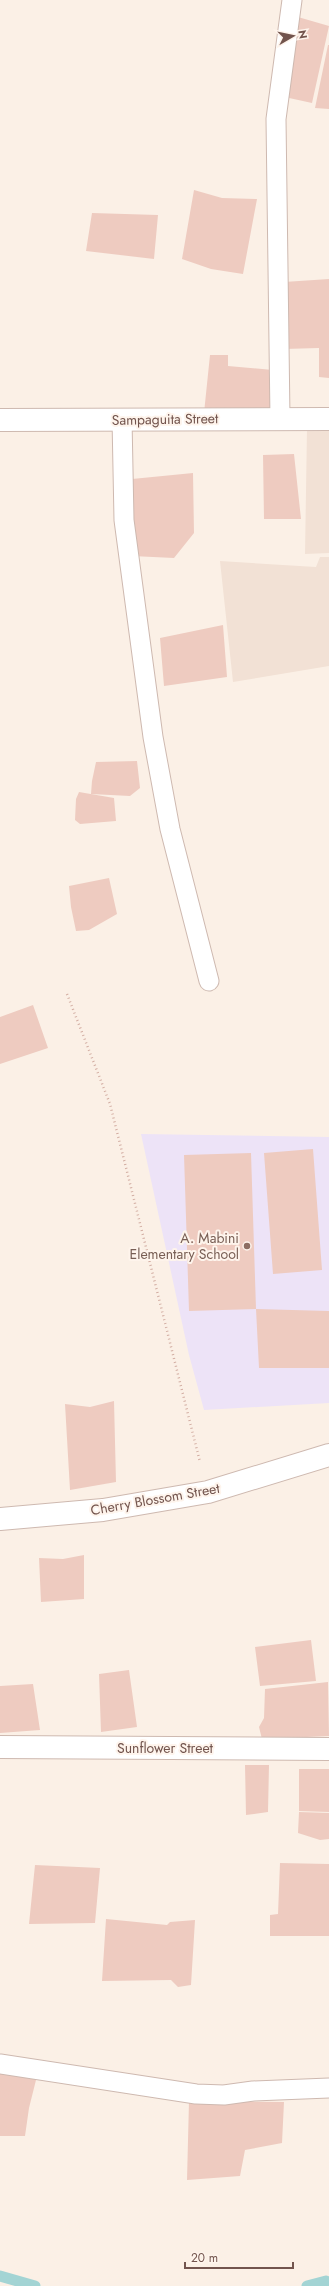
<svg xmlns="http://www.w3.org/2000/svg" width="329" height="2286" font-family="Jost,sans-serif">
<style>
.residential{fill:#f2e1d5}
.education{fill:#ede3f7}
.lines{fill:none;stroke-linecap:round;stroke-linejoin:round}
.stream{stroke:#a3d4d4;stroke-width:11}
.building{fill:#eecbc0}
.service-casing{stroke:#ceb9b0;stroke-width:21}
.minor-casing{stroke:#ceb9b0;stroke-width:24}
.path{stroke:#d3aea3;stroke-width:2.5;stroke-dasharray:1 3;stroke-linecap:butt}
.service{stroke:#fff;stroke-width:19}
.minor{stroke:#fff;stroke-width:22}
.education-dot{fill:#8d6e63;stroke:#fef4ec;stroke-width:1.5}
.labels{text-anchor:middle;stroke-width:4;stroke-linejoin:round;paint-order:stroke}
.street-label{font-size:14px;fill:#72544d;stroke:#fef4ec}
.education-label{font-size:14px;fill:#785e54;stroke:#fef4ec;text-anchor:end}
</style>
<rect width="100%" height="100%" fill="#fbf0e6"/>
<path class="residential" d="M307 429 329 431V553L305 554Z
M320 557H329V666L233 682 220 561 316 567Z"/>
<path class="education" d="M141 1134 329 1137V1403L204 1410 189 1355Z"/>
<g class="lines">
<path class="stream" d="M0 2276 35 2286
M307 2286 326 2281"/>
</g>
<path class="building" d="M298 17 329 26 312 103 280 96Z
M328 45H329V109L315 108Z
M194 190 222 198 257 199 243 274 211 269 182 259Z
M92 213 158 215 154 259 86 251Z
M329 279V378L319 377V348L284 349V282Z
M210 355H228V366L273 370 270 414 204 413Z
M294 454 301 519H264L263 455Z
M193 473 194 533 174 558 132 556V479Z
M223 625 227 677 164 686 160 638Z
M137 761 140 788 130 796 91 794 92 781 96 762Z
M79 792 114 798 116 821 80 824 75 820 76 799Z
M109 878 117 914 89 930 76 931 71 907 69 886Z
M33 1005 48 1048 0 1064V1017Z
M313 1149 322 1270 273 1274 264 1153Z
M251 1153 256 1309 189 1311 184 1155Z
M256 1309 329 1311V1368H259Z
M114 1401 116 1482 70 1490 65 1404 90 1407Z
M84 1555V1599L41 1602 39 1558 63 1559Z
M311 1640 316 1681 260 1686 255 1647Z
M129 1670 137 1727 101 1732 99 1674Z
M328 1682 329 1736 262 1739 259 1727 264 1718 265 1689Z
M33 1684 40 1730 0 1733V1686Z
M245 1765H269L268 1812 246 1815Z
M299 1769H329V1812L299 1811Z
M299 1812 329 1813V1839L320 1840 298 1833Z
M280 1863 329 1864V1936H270V1915L278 1914Z
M35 1865 100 1868 95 1923 29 1924Z
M106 1919 167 1925 170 1922 195 1920 191 1985 178 1987 171 1980 102 1981Z
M0 2069 38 2072 29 2108 25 2136H0Z
M189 2101 284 2102 282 2143 245 2150 240 2176 187 2180Z"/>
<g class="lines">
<defs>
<path id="service" d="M280 418 276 119 292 0
M122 419 124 520 153 737 170 829 209 981
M0 2064 196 2094 224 2095 253 2091 329 2088"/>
<path id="minor" d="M0 420 329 419
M0 1519 103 1510 208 1492 329 1455
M0 1747 329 1749"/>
</defs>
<use href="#service" class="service-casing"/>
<use href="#minor" class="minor-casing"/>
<path class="path" d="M67 994 110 1104 200 1462"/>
<use href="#service" class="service"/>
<use href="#minor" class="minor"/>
</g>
<circle class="education-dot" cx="247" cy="1246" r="4"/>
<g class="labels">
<g class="street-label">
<text transform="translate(165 419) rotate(-1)" y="5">Sampaguita Street</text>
<text transform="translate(155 1499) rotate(-10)" y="5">Cherry Blossom Street</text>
<text x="165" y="1753">Sunflower Street</text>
</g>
<g class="education-label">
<text x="239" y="1243">A. Mabini<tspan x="239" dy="16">Elementary School</tspan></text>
</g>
</g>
<g transform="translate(293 36) rotate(81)" stroke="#fef4ec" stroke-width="3" paint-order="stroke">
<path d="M0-3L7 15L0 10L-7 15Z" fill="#72544d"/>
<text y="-6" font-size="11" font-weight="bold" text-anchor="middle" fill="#72544d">N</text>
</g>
<path d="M185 2262v6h108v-6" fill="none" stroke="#72544d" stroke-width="2"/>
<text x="191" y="2262" font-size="12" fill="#72544d" stroke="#fef4ec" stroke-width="3" paint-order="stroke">20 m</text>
</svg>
